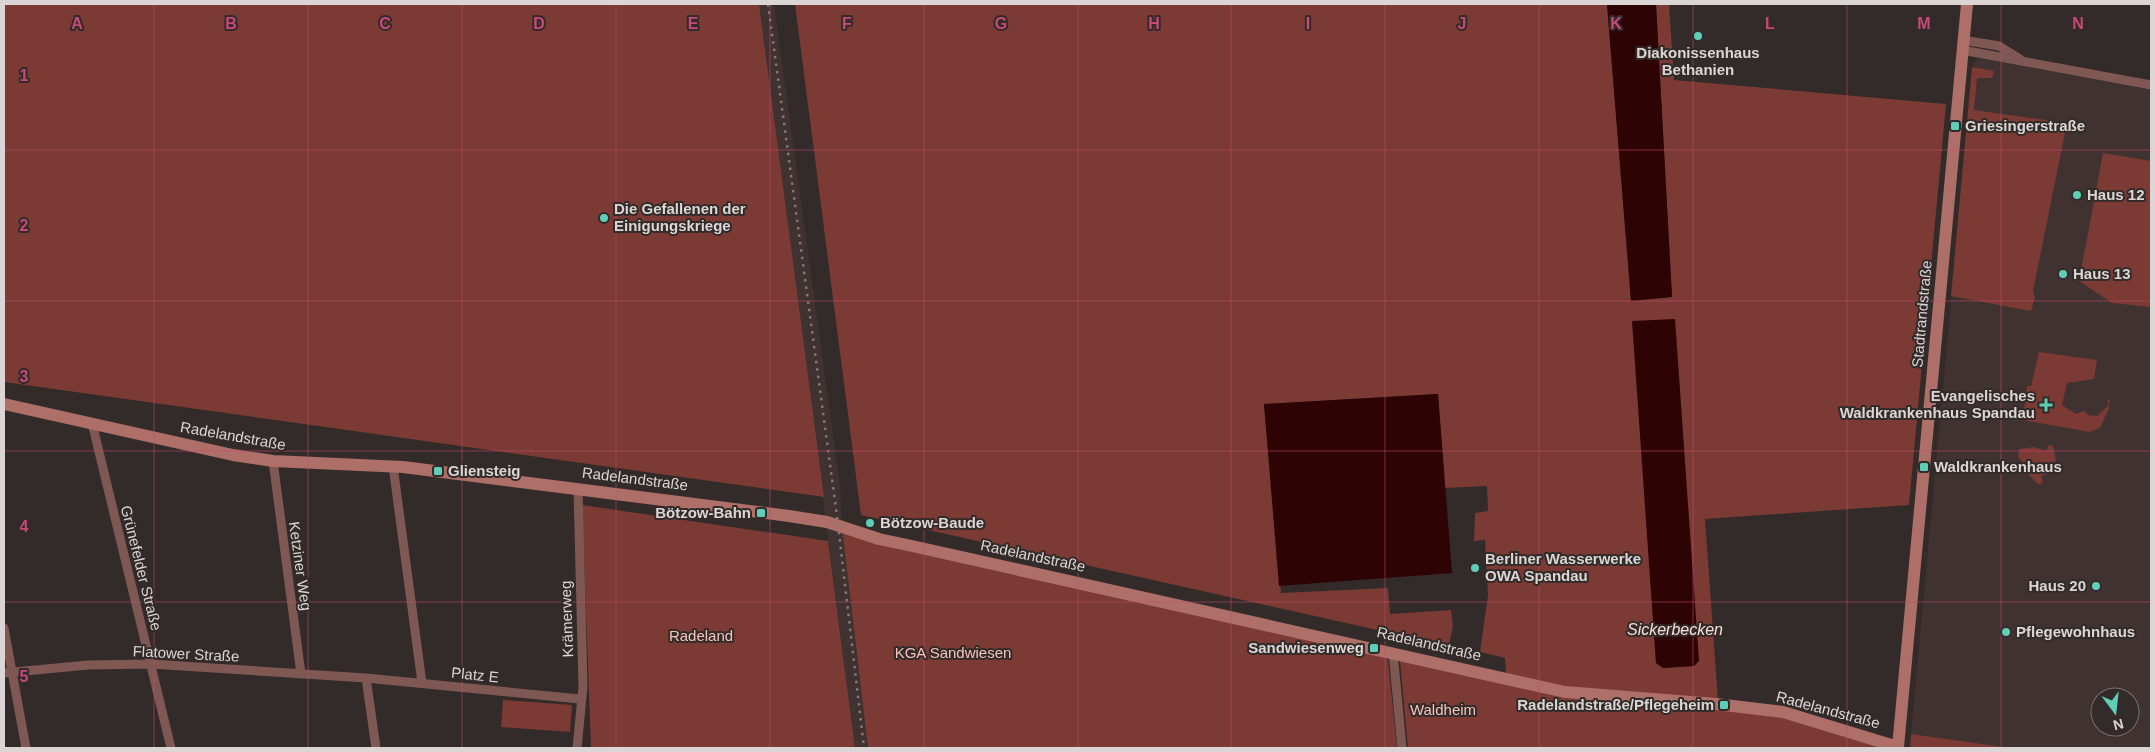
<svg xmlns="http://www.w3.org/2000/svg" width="2155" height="752" font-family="Helvetica,sans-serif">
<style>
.built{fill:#403230;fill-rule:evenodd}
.green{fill:#7b3a33;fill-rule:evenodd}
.water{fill:#2e0303}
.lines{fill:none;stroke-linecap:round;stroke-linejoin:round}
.street{stroke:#7f5853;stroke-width:9}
.secondary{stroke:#ad6f67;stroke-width:12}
.rail{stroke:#807a79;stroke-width:2.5;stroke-dasharray:2.5 5;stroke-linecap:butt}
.grid{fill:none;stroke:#c8487a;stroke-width:1;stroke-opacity:0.55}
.poi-dot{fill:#5eceb8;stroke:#322b2a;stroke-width:2}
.labels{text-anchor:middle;stroke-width:4;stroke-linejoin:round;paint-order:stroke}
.poi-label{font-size:15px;font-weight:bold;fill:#dbd6d5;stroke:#322b2a;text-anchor:start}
.street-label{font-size:15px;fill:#dbd6d5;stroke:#322b2a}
.park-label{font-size:15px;fill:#f6c4bc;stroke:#322b2a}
.water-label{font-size:16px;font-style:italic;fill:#f8ded9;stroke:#322b2a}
.grid-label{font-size:16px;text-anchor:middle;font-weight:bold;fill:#c8487a;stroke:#322b2a;stroke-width:4;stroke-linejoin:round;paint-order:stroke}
</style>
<rect width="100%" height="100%" fill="#322b2a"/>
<path class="built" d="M759 4H774L840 486 842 527 868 748H855Z
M1979 58 2151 90V748H2011L1911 734 1973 63ZM2100 697H2130V727H2100Z"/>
<path class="green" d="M4 4H759L824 497 4 382Z
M795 4H1607L1631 300 1672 297 1656 4H1669L1674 80 1946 104 1909 505 1705 519 1718 701 1565 689 1506 675 1505 658 1480 652 1488 595 1485 540 1474 541 1475 513 1488 511 1487 486 1445 488 1438 394 1264 404 1281 593 1388 588 1390 614 1451 610 1453 625 1449 646 861 515ZM1633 321 1694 666 1663 668 1656 662Z
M1972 67 1994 71 1992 78H1977L1974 110 2067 123 2033 291 2035 297 2031 311 1951 296Z
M2103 153 2151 161V307L2112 303 2079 281Z
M2039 352 2097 360 2094 379 2067 383 2062 405 2076 414 2084 411 2088 415 2097 416 2109 405 2107 400 2110 399 2109 408 2100 428 2090 432 2027 421 2023 417 2027 386H2031Z
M2049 445 2053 446 2056 461 2047 465V474L2041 476 2043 482 2039 485 2025 471 2026 466 2018 457 2019 449 2034 447 2046 451Z
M582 505 828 541 855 748H591Z
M842 527 1383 656 1388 660 1397 748H868Z
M1400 661 1701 708 1776 716 1882 748H1408Z
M503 700 572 705 570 732 501 727Z
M1911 734 2011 748H1910Z"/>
<path class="water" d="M1607 4H1656L1672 297 1631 301Z
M1675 319 1699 661 1694 666 1663 668 1656 663 1632 321Z
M1438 394 1452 573 1279 586 1264 404Z"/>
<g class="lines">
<path class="street" d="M1963 40 1999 46 2020 59
M1962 50 2151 85
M92 423 171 748
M273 461 301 674
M393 466 422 683
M4 628 26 748
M1393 652 1402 748
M4 673 88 665 151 664 366 678 580 699
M366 678 376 748
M577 748 583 687 578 489"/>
<path class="secondary" d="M4 404 233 455 273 461 403 467 789 516 827 522 879 539 912 546 1565 692 1716 704 1783 712 1898 747 1967 4"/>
<path class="rail" d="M768 4 837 516 864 748"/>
</g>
<path class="grid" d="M154 4V748M308 4V748M462 4V748M616 4V748M770 4V748M924 4V748M1078 4V748M1231 4V748M1385 4V748M1539 4V748M1693 4V748M1847 4V748M2001 4V748M4 150H2151M4 301H2151M4 451H2151M4 602H2151"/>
<g class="poi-dot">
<circle cx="1698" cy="36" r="5"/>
<rect x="1950" y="121" width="10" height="10" rx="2.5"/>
<circle cx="2077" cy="195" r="5"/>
<circle cx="604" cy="218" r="5"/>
<circle cx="2063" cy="274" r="5"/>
<path d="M2043.5 397.5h5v5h5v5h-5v5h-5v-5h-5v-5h5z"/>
<rect x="1919" y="462" width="10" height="10" rx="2.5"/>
<rect x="433" y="466" width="10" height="10" rx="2.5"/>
<rect x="756" y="508" width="10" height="10" rx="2.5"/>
<circle cx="870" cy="523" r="5"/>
<circle cx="1475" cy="568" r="5"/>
<circle cx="2096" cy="586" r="5"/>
<circle cx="2006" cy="632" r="5"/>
<rect x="1369" y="643" width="10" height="10" rx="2.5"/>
<rect x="1719" y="700" width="10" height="10" rx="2.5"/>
</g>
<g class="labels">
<g class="poi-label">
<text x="1698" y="58" text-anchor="middle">Diakonissenhaus<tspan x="1698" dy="17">Bethanien</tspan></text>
<text x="1965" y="131">Griesingerstraße</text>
<text x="2087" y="200">Haus 12</text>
<text x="614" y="214">Die Gefallenen der<tspan x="614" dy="17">Einigungskriege</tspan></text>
<text x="2073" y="279">Haus 13</text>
<text x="2035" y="401" text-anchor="end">Evangelisches<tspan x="2035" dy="17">Waldkrankenhaus Spandau</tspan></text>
<text x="1934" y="472">Waldkrankenhaus</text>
<text x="448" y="476">Gliensteig</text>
<text x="751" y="518" text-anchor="end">Bötzow-Bahn</text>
<text x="880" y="528">Bötzow-Baude</text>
<text x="1485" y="564">Berliner Wasserwerke<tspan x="1485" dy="17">OWA Spandau</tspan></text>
<text x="2086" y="591" text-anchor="end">Haus 20</text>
<text x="2016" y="637">Pflegewohnhaus</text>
<text x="1364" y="653" text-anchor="end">Sandwiesenweg</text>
<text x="1714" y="710" text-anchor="end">Radelandstraße/Pflegeheim</text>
</g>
<g class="street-label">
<text transform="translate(1922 314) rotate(-85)" y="5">Stadtrandstraße</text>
<text transform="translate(233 436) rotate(10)" y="5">Radelandstraße</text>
<text transform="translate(635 479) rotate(7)" y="5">Radelandstraße</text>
<text transform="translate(1033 556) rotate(12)" y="5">Radelandstraße</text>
<text transform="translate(300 566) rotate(82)" y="5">Ketziner Weg</text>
<text transform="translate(141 568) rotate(76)" y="5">Grünefelder Straße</text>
<text transform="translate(567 619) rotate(-92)" y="5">Krämerweg</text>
<text transform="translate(1429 644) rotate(13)" y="5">Radelandstraße</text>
<text transform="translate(186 654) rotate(3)" y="5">Flatower Straße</text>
<text transform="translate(475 675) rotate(6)" y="5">Platz E</text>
<text transform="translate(1828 710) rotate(15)" y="5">Radelandstraße</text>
</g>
<g class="park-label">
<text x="701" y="641">Radeland</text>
<text x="953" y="658">KGA Sandwiesen</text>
<text x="1443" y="715">Waldheim</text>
</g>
<g class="water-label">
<text x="1675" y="635">Sickerbecken</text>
</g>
</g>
<g class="grid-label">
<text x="77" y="29">A</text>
<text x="231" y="29">B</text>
<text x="385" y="29">C</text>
<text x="539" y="29">D</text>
<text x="693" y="29">E</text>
<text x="847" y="29">F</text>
<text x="1001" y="29">G</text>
<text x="1154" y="29">H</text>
<text x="1308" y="29">I</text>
<text x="1462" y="29">J</text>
<text x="1616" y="29">K</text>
<text x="1770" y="29">L</text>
<text x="1924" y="29">M</text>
<text x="2078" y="29">N</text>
<text x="24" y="81">1</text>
<text x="24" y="231">2</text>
<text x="24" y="382">3</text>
<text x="24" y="532">4</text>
<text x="24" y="682">5</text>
</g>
<rect width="2155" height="752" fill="none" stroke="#dbd6d5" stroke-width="10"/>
<g transform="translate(2115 712) rotate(165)"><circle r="24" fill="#322b2a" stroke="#766f6e"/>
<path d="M0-4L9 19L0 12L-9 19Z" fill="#5eceb8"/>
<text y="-8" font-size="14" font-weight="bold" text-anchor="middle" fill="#dbd6d5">N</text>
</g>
</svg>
